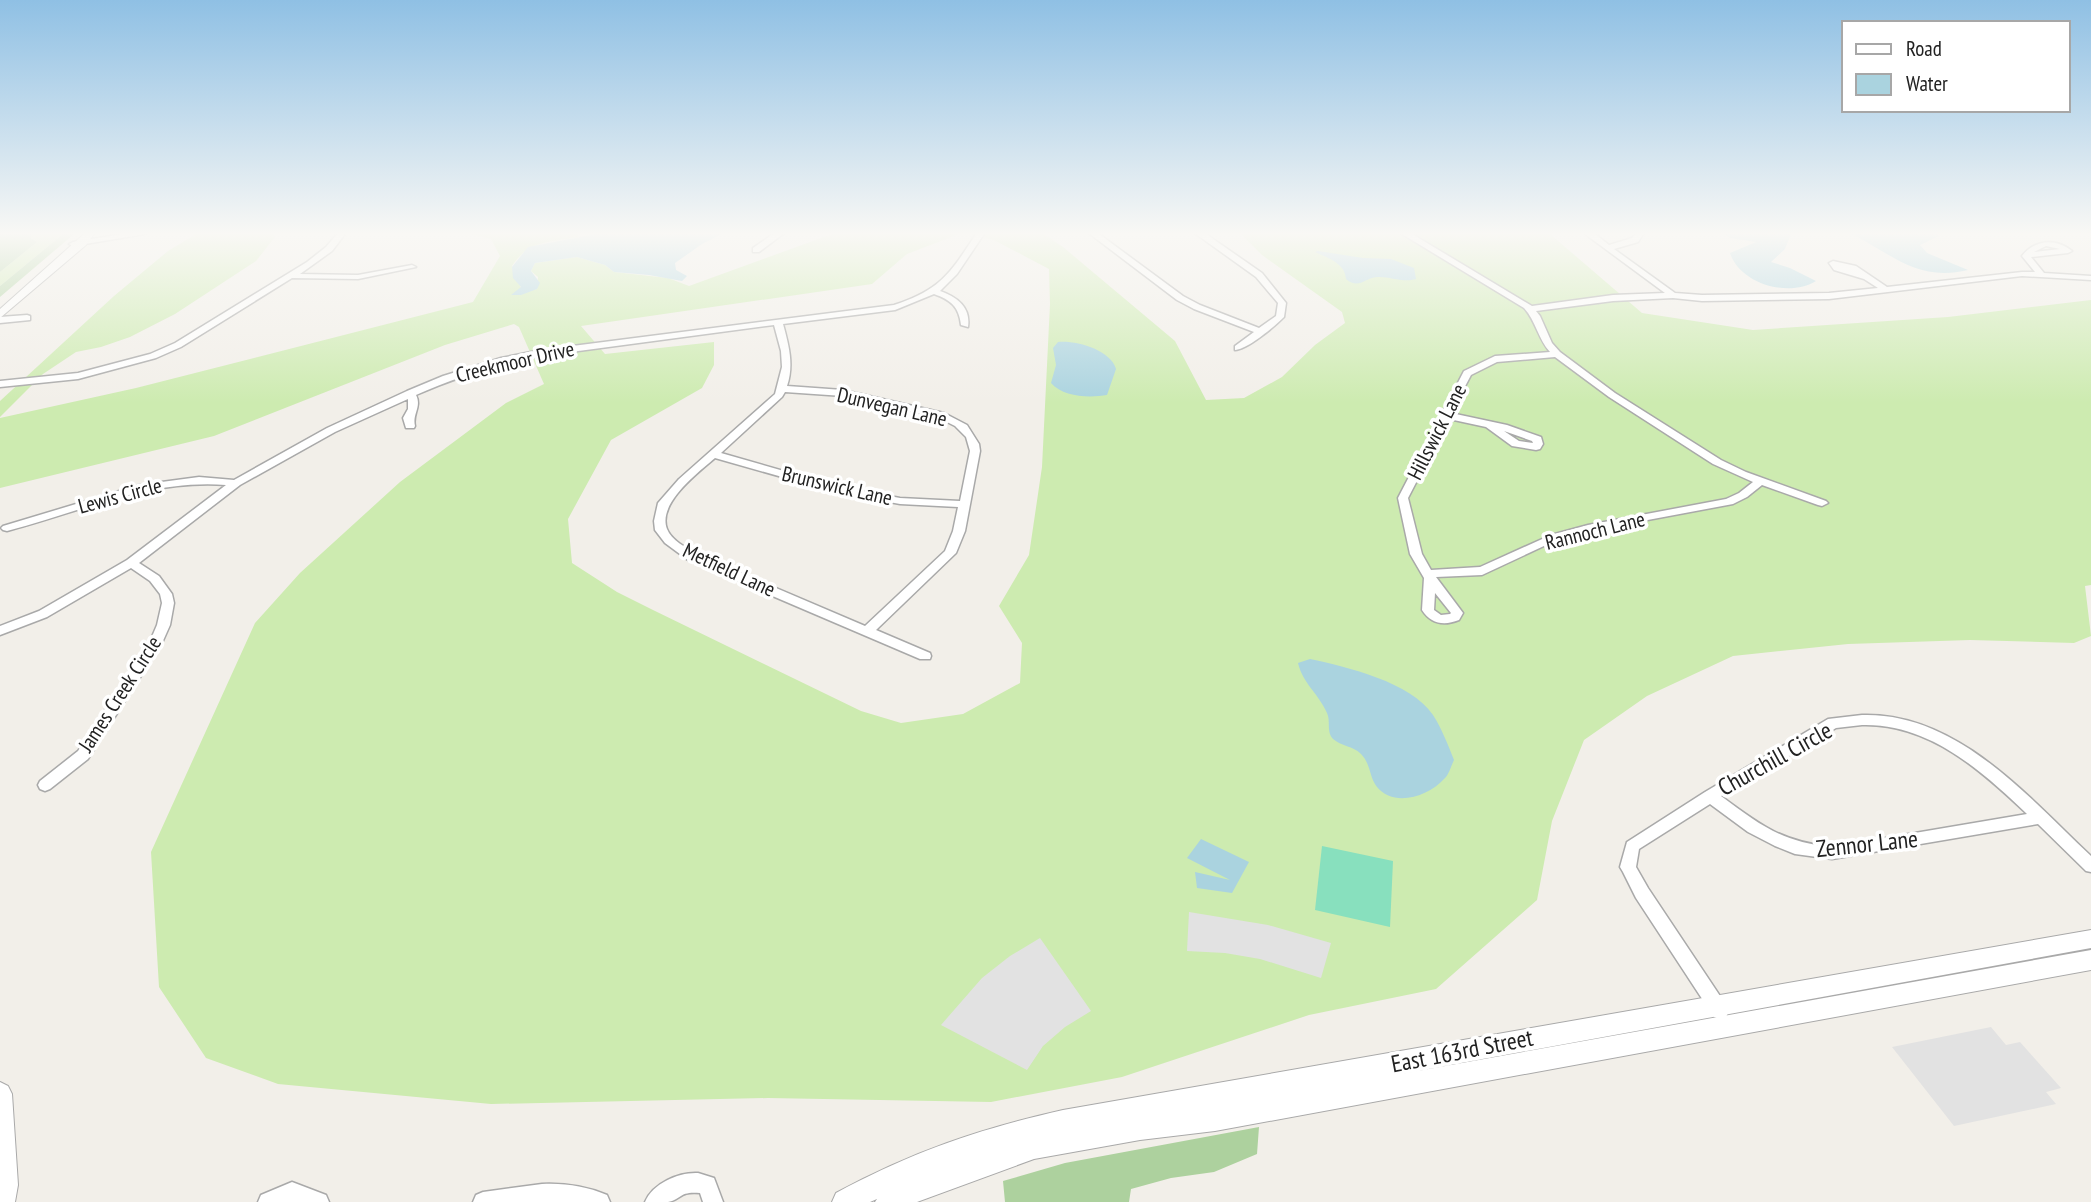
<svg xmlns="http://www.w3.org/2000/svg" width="2091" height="1202" font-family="'PT Sans Narrow',sans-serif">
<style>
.grass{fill:#cdebb0}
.forest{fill:#add19e}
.pitch{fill:#88e0be}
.parking{fill:#e2e2e2}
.water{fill:#aad3df}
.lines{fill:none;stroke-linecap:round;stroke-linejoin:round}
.minor-casing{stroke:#a9a9a9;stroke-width:3}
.tertiary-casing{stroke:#a9a9a9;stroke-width:2}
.minor{fill:#fff;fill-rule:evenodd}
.tertiary{fill:#fff;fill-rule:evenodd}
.labels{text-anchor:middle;stroke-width:7;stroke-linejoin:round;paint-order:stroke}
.street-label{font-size:21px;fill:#222;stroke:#fff}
.near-street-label{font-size:24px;fill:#222;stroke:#fff}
</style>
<rect width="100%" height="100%" fill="#f2efe9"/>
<path class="grass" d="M32 234H63L0 286V272L37 242 30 237Z
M196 234H274L275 237 256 261 175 314 130 337 101 347 76 352 43 374 0 417V401L114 296 168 251Z
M471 234H577L579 237C550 242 529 240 512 266L521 288 512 295 537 289 538 277 531 271 535 263 577 257 605 265 614 272 668 278 689 286 832 234H959L907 254 872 284 581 326 605 354 714 342V365L702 388 611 440 568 519 572 563 617 592 653 610 861 711 901 723 963 714 1020 683 1022 643 999 606 1029 555 1042 467 1050 304 1049 269 994 240 970 234H1044L1063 247 1175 341 1206 400 1244 398 1282 377 1315 345 1345 323 1342 312 1262 255 1241 234H1550L1642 313 1753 330 1948 317 2091 300V585L2085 586 2091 636 2074 643 1970 640 1848 644 1733 656 1647 696 1584 740 1552 821 1537 900 1436 989 1309 1015 1122 1077 991 1102 768 1098 491 1104 278 1084 206 1058 159 987 151 852 255 623 300 573 400 482 506 403 544 384 519 327 514 324 445 345 214 436 0 488V418L136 388 473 302 500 256 491 239Z"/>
<path class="forest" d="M0 234H32L31 238 37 242 0 272Z
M63 234H74L0 297V286Z
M1259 1127 1257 1154 1214 1172 1171 1178 1131 1189 1129 1202H1005L1003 1181 1065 1163Z"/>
<path class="pitch" d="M1322 846 1393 861 1390 927 1315 910Z"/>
<path class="parking" d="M1189 912 1268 925 1331 943 1321 978 1260 959 1225 953 1187 951Z
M1040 938 1091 1011 1065 1027 1043 1046 1027 1070 941 1025 982 978 1010 956Z
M1991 1027 2006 1045 2020 1042 2061 1088 2046 1092 2056 1104 1954 1126 1892 1047Z"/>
<path class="water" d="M595 234H722L702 244 675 263 676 270 687 276 682 281 649 275 614 272 605 265 577 257 535 263 531 271 540 283 537 289 521 295H511L521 287 513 278 512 267 528 247Z
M1724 234H1791L1785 249 1771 262 1790 268 1816 281C1789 298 1740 284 1730 253L1756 242 1730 238Z
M1852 234H1937L1939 236 1920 245 1927 253 1968 270C1918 282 1893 255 1852 234Z
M1318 251 1363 258 1391 259 1414 268 1416 279C1402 283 1390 276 1377 277 1364 278 1359 290 1346 279 1345 263 1328 258 1315 252Z
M1058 342C1076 340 1111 350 1116 369L1107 395C1089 398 1063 397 1051 383L1056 365 1053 348Z
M1310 659C1347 667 1411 682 1433 715 1442 729 1448 745 1454 760 1451 766 1449 775 1444 779 1429 796 1394 808 1377 787 1369 777 1371 764 1361 754 1353 746 1341 746 1333 739 1326 732 1331 721 1327 713 1319 694 1303 684 1298 663Z
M1201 839 1249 862 1232 893 1197 888 1195 872 1230 880 1187 858Z"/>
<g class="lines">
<defs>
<path id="minor" d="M123 234H145L73 246 69 244 73 242Z
M337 234H345L332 251 300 274 358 275 412 265 416 267 358 279 292 278 181 347 156 358 78 379 0 387V381L78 373 150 354 175 343 307 262 326 247Z
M773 234H783L759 252H753V248Z
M976 234H984L957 274 940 291C957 297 971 307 968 327L961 325C959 307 951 300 934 294L895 310 783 324C789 346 794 365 787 386L843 390 944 413 967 425 979 444 980 451 965 531 956 553 876 630 930 653 931 656 930 659H920L688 560 665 543 655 530 654 521 658 503 679 479 775 394 782 367 781 351 774 325 541 356C497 364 457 377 416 395 422 407 412 414 415 426L414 428H406L403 418 408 409V399L335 432 240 485 139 563 159 576 172 594 174 603 170 625 162 643 88 759 50 789 45 791 40 789 38 785 40 781 78 751 151 639 157 625 162 603 160 594 150 581 131 568 47 617 0 635V626L39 611 127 560 226 485C149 479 80 512 7 531L3 530 1 528 3 526 139 485 199 477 234 480 327 428 407 391 443 376 501 358 541 350 894 305C940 290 950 274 976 234ZM785 392 843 396 937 417 955 426 966 437 970 451 960 501 900 498 836 486 721 453 782 397ZM715 458 835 492 900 504 958 507 953 531 945 551 865 626 696 554C687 548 671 540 667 529 657 503 699 472 715 458Z
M1090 234H1099L1183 296 1200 305 1259 328 1276 316 1278 303 1256 277 1196 234H1206L1262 273 1286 303 1284 317C1275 326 1247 350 1235 350V346L1254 332 1194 309 1177 300Z
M1402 234H1412L1532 306 1613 295 1665 293 1585 234H1595L1609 245 1632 238 1635 234H1643L1638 242 1614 249 1675 293 1702 295 1829 293 1878 288 1864 279 1834 270 1829 263 1833 261 1856 266 1887 287 2022 272H2035L2022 256C2035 239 2056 238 2072 251L2068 253 2031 257 2044 273 2091 276V280L2022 276 1829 299 1702 301 1673 298 1613 301 1536 311 1540 316 1552 343 1560 352 1615 393 1721 460 1746 472 1826 501 1828 503 1822 506 1818 505 1762 485 1747 497 1733 504 1589 531 1559 539 1482 575 1436 577 1463 613 1459 620C1444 626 1431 624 1422 610L1424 578 1410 554 1398 498 1464 371 1495 356 1550 352C1538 339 1536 321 1524 308ZM2046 246 2060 249 2034 252ZM1555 357 1609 397 1713 464 1753 482 1739 493 1726 499 1588 525 1551 535 1480 567 1431 570 1422 554 1408 498 1449 419 1486 427 1512 446 1536 450 1540 449 1543 444 1541 437 1507 425 1451 413 1471 375 1497 362ZM1504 431 1532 441 1533 443 1519 441ZM1435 593 1451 613 1450 614 1441 615 1434 610Z
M27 315 30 316V320L0 323V317Z
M1862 715C1957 712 2028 797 2091 856V872L2086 871 2038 824 1832 859 1795 854 1775 846 1748 832 1710 804 1639 849 1636 867 1648 888 1726 1005 1729 1011 1726 1017 1720 1019 1714 1017 1636 898 1623 872 1620 867 1627 842 1705 792 1828 719ZM1862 725C1929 723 1982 771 2027 814L1832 847C1782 842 1760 825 1721 796L1836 728Z
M698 1173 714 1178 723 1202H703L700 1193C679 1191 682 1199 668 1202 661 1202 652 1202 645 1202 653 1183 679 1172 698 1173Z
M292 1182 326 1195 329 1202H258L261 1195Z
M542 1184C566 1183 585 1186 607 1195L610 1202H473L476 1195 483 1192Z"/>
<path id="tertiary" d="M84 234H94L86 245 0 318V309Z
M2091 930V948L1395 1075 2091 950V970L1215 1131 1140 1140 1034 1159 917 1202H875L877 1199 870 1202H832L836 1193C912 1152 979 1129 1063 1110Z
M0 1082 8 1086 12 1094 18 1185 15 1202H0Z"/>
</defs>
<use href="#minor" class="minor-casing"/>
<use href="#tertiary" class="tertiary-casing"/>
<use href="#minor" class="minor"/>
<use href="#tertiary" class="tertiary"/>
</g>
<linearGradient id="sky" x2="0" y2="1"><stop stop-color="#8fc0e4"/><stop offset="0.58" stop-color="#f9f8f5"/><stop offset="1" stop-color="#f9f8f5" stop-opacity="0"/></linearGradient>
<rect width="2091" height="403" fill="url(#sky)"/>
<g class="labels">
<g class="street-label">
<text transform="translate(515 362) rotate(-13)" y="7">Creekmoor Drive</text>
<text transform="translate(892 407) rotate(13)" y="7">Dunvegan Lane</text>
<text transform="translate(1437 432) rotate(-63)" y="7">Hillswick Lane</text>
<text transform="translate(837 486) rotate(13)" y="7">Brunswick Lane</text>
<text transform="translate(120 496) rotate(-15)" y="7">Lewis Circle</text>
<text transform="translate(1595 531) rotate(-14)" y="7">Rannoch Lane</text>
<text transform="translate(729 570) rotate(25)" y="7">Metfield Lane</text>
<text transform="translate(120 694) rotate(-57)" y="7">James Creek Circle</text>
</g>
<g class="near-street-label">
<text transform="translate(1775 759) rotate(-29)" y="8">Churchill Circle</text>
<text transform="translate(1867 844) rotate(-6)" y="8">Zennor Lane</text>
<text transform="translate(1462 1051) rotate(-11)" y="8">East 163rd Street</text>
</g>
</g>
<rect x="1842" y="21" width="228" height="91" fill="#ffffff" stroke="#a7a7a7" stroke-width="2"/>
<rect x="1856" y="44" width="35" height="10" fill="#ffffff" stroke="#a7a7a7" stroke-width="2"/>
<text x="1906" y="56" font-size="21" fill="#222222">Road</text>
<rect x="1856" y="74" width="35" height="21" fill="#aad3df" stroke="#a7a7a7" stroke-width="2"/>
<text x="1906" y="91" font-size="21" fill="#222222">Water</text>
</svg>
